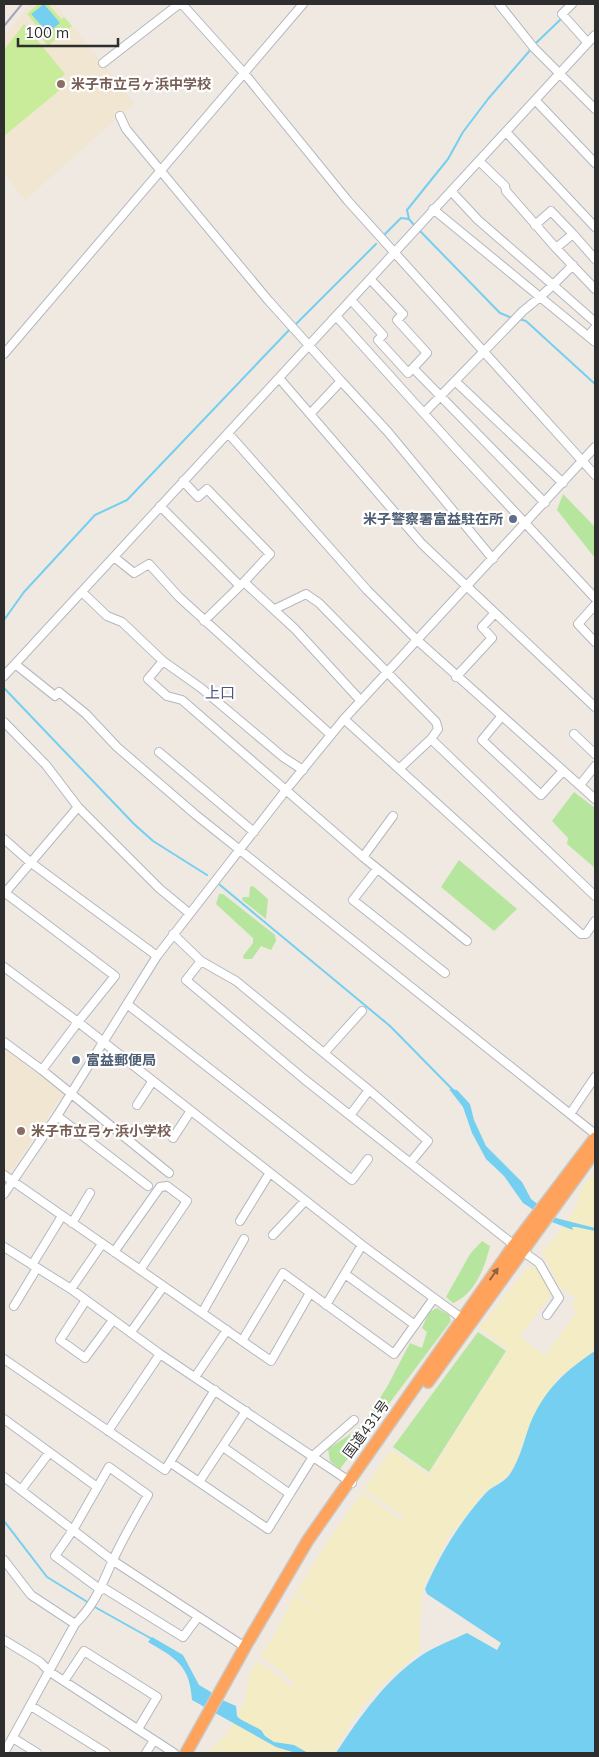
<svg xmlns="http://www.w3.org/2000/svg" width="599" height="1757" font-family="Mulish,'Noto Sans JP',sans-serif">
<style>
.education{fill:#f0e6d1}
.green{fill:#b6e59e}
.sand{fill:#f3ecc5}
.pitch{fill:#c9ec9a}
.water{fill:#75cff0}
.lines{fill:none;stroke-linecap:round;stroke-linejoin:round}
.stream{stroke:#75cff0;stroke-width:2}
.minor-casing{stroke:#b4b7c1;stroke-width:10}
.highway-casing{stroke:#c9c9c9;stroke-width:14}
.minor{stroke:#fff;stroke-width:8}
.highway{stroke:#ffa35c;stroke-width:11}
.rail{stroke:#a3a6b8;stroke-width:2}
.oneway{fill:#8c6343}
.education-dot{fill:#8d6e63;stroke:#fff;stroke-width:2}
.service-dot{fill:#5c6f8a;stroke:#fff;stroke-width:2}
.labels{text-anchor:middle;stroke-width:4.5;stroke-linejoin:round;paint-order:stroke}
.education-label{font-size:14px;font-weight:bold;fill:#785e54;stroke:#fff;text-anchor:start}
.service-label{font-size:14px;font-weight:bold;fill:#4e5e75;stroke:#fff;text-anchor:end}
.street-label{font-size:14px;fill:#2e2e2e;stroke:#fff}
.neighbourhood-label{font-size:15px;fill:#4d5680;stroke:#fff}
</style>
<rect width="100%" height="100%" fill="#efe9e1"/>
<path class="education" d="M30 4H55L134 103 25 200 4 173V37Z
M4 1044 65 1091 9 1174 4 1171Z"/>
<path class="green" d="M563 494 595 527V558L557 510Z
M574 792 595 808V868L567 844 568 838 552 821Z
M459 860 517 909 494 931 441 887Z
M253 886 268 899 266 919 242 900 243 897H249L250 887Z
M219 894H223L275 935 276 941 271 950 261 946 252 959H244L243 956 253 943V938L216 904Z
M482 1241 490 1246C485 1267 475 1294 453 1303L446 1297 470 1254Z
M437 1308 449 1315 451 1321 340 1469 330 1461 328 1449 361 1427 387 1387 410 1343 422 1348 427 1332 422 1328 429 1312Z
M478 1332 506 1351 429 1472 393 1447Z"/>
<path class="sand" d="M595 1170V1350L557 1378 530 1423 518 1458 508 1476 485 1492 449 1536 422 1590 419 1652 388 1679 361 1707 333 1753H207L227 1734 240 1710 246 1698 249 1676 257 1661 280 1677 291 1687 295 1684 284 1673 260 1656 277 1630 295 1594 335 1622 296 1592 330 1538 362 1493 402 1520 403 1516 364 1489 391 1450 429 1475 508 1350 479 1328 528 1267H538L553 1292 520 1336 545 1356 577 1312 571 1306 576 1298 558 1285 542 1251 556 1237 576 1207 581 1189Z"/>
<path class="pitch" d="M38 4H48L61 19 64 17 72 26 48 46 41 37 44 34 27 14Z
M24 24 65 74 57 82 61 89 4 136V50Z"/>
<path class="water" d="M44 4 60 23 48 33 31 14Z
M449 1089 457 1090 470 1104 474 1120 486 1146 522 1182 531 1199 556 1218 595 1228V1231L576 1227H572L573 1230 552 1222 523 1203 504 1176 486 1159 472 1133 463 1107Z
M595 1351V1753H336C359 1718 386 1679 422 1655 436 1646 452 1640 467 1633L497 1650 501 1643 427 1594 425 1589C440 1555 459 1523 484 1495 491 1486 503 1484 510 1474 520 1459 524 1440 530 1424 544 1390 566 1370 595 1351Z
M152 1637 183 1655 199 1685 211 1692V1695L236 1706 237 1716 240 1719 261 1730 265 1736 274 1742 294 1745 308 1753H296L276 1747 192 1700C190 1666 176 1658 148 1642Z"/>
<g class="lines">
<path class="stream" d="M535 44 562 18
M414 225 409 219 407 210 448 159 463 132 488 99 532 48
M420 231 500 313 512 318
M384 235 401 218 409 219
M519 319 526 321 595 384
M295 325 376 244
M4 620 24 592 95 515 127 500 291 328
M4 688 134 824 153 841 207 875
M220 885 390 1026 454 1091
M4 1521 47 1577 89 1603
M93 1606 152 1639"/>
<defs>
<path id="minor" d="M182 4 244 73 348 201 595 475
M499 4 534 48 595 109
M572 4 562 14 588 43
M103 63 179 4
M536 101 595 163
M120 116 126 129 268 300 341 381 310 414 279 378
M506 132 595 227
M479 161 505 186 506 191 556 248 595 289
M433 209 540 297 553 285 478 220 451 191
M535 225 551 211 573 234
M556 248 573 234 595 259
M573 265 553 285 595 322
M370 279 403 314 397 320 427 353 413 368 545 503
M351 300 383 335 378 340 408 373 413 368
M336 316 456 449 595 598
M588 336 595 328
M4 354 303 4
M341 381 388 432 493 559
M455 381 563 483
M424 413 523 311 540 297 595 342
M310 414 422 544 595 707
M228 433 367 590 417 640 595 799
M183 481 198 497 207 489 270 554 244 582
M160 506 240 586
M114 557 134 573 149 564 179 597 330 734
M82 592 107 616 122 622 163 661 148 679 167 696 182 700 363 857 467 941
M595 605 578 624 595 642
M275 609 306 594 319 603 436 722 438 729 431 739 400 768
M204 621 244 582 295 629 361 701
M163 661 201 688 283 757 303 770
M15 664 55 696 59 692 86 714 117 747 196 815 595 1134
M4 676 595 35
M456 677 492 638 482 627 495 613
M501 717 482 740 541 795 563 771
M344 719 581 934H586L595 921
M4 722 46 765 78 807
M574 734 595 754
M431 739 595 896
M159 752 254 832
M580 785 595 766
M4 839 30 862 157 956
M363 857 393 816
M377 869 353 900 445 973
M4 892 115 976 78 1022 4 967
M4 894 78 807 160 889 189 913
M173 934 201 961 186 980 304 1079 514 1245 539 1263 559 1298 547 1315
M201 961 236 981 369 1090 351 1114
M127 1004 352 1180 368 1159
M4 1042 42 1070 78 1022 362 1245
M325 1052 362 1011
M42 1070 169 1173
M369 1090 428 1141 410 1163
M137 1105 152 1082
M570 1114 595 1077
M57 1116 148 1186
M173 1138 190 1112
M4 1175 271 1361 310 1293
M4 1194 57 1116 157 956 286 790 344 719 595 447
M240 1221 269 1174
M72 1223 90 1193
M273 1235 305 1201
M4 1247 71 1289 160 1354 352 1483
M114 1252 160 1187 167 1186 187 1201 140 1270
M32 1265 62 1216
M345 1274 415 1325
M71 1289 102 1244
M86 1300 60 1340 85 1358 113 1320
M326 1305 362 1245 434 1298
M14 1306 37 1268
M202 1313 244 1239
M131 1332 163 1287
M242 1341 283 1273 394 1354 434 1298 463 1319
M4 1359 165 1470 215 1390
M195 1377 227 1330
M4 1419 97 1487
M108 1431 160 1354
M223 1447 290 1494
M171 1463 268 1529 314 1455 354 1420
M4 1477 112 1560 245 1647
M199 1482 246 1411
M21 1490 49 1453
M4 1560 31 1595 75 1624
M102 1587 183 1637 198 1617
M4 1640 40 1662 50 1672 174 1753
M64 1681 84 1651 157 1697 138 1729
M31 1706 106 1753
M13 1738 37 1753
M4 1753 75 1624C96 1603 101 1586 113 1560 123 1538 136 1516 148 1495L109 1467 73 1530 55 1556 101 1590
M146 1753 154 1740"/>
<path id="highway" d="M428 1382 595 1151
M186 1753 245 1647 308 1540 514 1245 595 1138"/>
</defs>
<use href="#minor" class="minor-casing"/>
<use href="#highway" class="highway-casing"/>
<use href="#minor" class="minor"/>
<use href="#highway" class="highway"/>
<path class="rail" d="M4 26 22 4"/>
</g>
<defs><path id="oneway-solid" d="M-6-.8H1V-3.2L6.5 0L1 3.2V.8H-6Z" transform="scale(1.25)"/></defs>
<use class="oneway" href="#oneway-solid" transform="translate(494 1274) rotate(-55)"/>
<g class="education-dot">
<circle cx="61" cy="84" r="5"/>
<circle cx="21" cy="1131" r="5"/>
</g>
<g class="service-dot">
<circle cx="513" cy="519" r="5"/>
<circle cx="76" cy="1060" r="5"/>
</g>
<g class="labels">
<g class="education-label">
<text x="71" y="89">米子市立弓ヶ浜中学校</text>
<text x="31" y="1136">米子市立弓ヶ浜小学校</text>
</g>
<g class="service-label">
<text x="503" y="524">米子警察署富益駐在所</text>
<text x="86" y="1065" text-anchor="start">富益郵便局</text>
</g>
<g class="street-label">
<text transform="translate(366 1429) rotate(-54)" y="5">国道431号</text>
</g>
<g class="neighbourhood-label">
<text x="220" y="698">上口</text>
</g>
</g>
<rect width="599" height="1757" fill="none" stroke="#2e2e2e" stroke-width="10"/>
<path d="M18 38v8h100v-8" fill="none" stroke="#2e2e2e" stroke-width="2.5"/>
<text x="25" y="38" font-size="15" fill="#2e2e2e" stroke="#ffffff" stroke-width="4" paint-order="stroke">100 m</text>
</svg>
